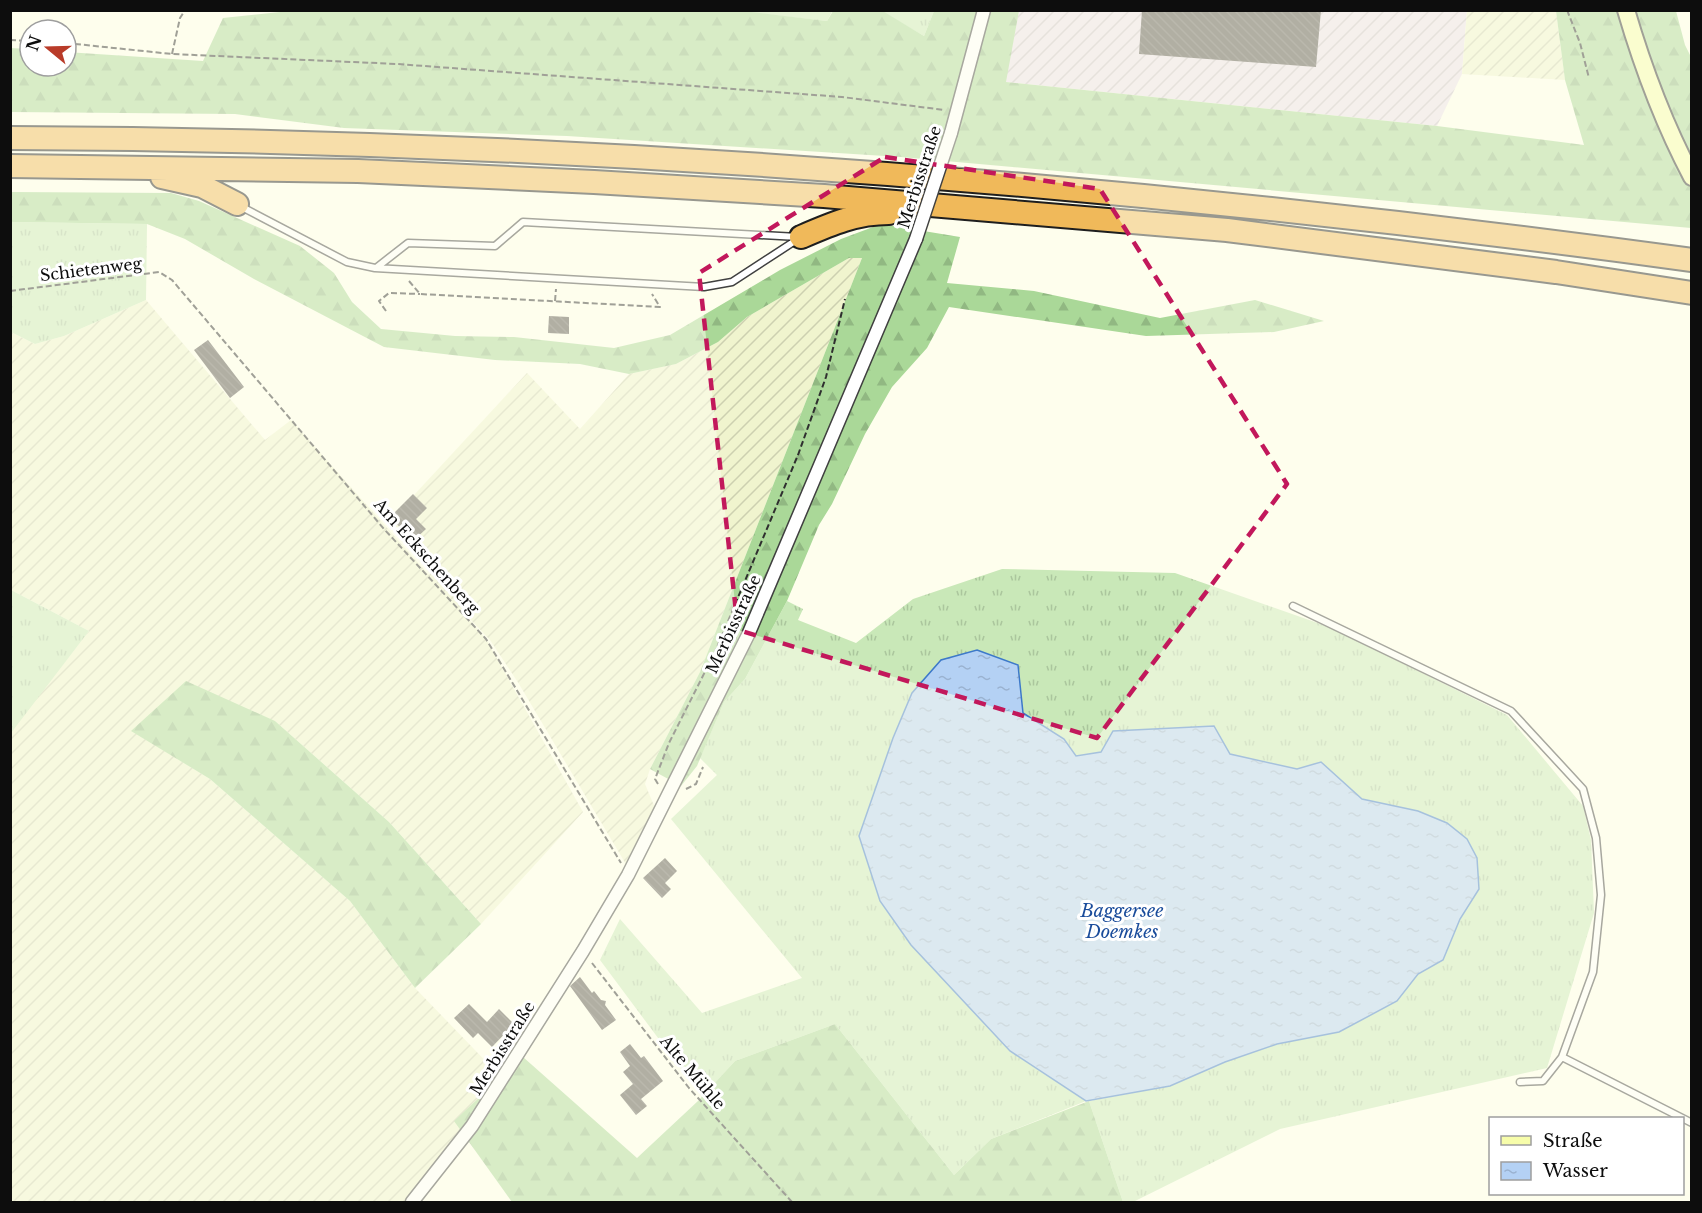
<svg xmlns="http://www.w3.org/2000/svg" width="1702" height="1213" font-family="'Libre Baskerville',serif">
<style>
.industrial{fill:url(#industrial-furrows)}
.farmland{fill:url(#farmland-furrows)}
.grass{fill:url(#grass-tufts)}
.forest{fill:url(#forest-firs)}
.water{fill:url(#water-ripples);stroke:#3d79c9;stroke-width:1.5}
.building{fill:url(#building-back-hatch)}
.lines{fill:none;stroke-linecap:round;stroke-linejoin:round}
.lane-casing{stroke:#404040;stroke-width:9}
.street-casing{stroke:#404040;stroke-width:15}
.secondary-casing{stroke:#2f2f2f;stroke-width:20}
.highway-casing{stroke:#1e1e1e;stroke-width:26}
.path{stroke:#2f2f2f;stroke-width:2;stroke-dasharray:6 3;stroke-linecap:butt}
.lane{stroke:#fff;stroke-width:6}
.street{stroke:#fff;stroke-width:12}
.secondary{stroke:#f7fdaa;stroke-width:16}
.highway{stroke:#f0b95a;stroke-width:22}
.street-bridge-casing{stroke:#404040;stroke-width:15;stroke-linecap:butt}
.street-bridge{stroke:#fff;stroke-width:12}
.marked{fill:none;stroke:#c2185b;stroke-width:4.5;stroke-dasharray:12 8;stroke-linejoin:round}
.labels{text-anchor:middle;stroke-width:6;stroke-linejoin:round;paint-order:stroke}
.street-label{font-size:16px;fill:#0d0d0d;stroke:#fff}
.water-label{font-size:18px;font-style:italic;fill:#1a4c9b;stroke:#fff}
</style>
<defs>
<pattern id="industrial-furrows" width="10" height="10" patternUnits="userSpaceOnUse" patternTransform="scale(1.5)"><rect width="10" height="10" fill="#ece1eb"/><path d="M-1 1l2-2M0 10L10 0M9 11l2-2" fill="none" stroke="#c9c0c8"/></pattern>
<pattern id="farmland-furrows" width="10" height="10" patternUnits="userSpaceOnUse" patternTransform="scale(1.5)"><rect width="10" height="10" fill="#f0f4ce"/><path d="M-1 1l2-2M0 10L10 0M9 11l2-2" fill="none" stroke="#cdd0b0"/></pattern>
<pattern id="grass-tufts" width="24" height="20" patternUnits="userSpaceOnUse" patternTransform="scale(1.5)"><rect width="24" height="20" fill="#c9e8b8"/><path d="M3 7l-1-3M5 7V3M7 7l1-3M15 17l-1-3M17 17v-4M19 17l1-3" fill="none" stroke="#abc69d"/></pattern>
<pattern id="forest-firs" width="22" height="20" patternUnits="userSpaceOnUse" patternTransform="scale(1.5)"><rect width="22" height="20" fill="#aad898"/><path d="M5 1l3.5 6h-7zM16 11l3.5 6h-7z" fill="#91b882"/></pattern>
<pattern id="water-ripples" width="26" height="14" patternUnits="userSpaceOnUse" patternTransform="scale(1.5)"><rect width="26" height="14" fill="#b4d1f4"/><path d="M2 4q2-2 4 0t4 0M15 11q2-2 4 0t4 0" fill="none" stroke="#9ab2d0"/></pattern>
<pattern id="building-back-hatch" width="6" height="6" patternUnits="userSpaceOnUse" patternTransform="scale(1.5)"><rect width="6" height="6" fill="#55504a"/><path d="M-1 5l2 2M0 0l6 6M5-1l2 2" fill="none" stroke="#686460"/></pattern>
</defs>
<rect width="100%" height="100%" fill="#fefeed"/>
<path class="industrial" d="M1019 11H1467L1462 74 1437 126 1005 82Z"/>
<path class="farmland" d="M1467 11H1556L1565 80 1462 74Z
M849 258H862L700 672 650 769 645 784 655 808 627 866 519 684 490 640 453 601 486 639 583 812 481 924 389 822 275 721 132 731 210 779 350 901 415 988 501 1077 412 1202H11L10 733 89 631 11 590V332L35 344 64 336 146 300 265 440 291 420 429 575 434 569 390 521 527 373 580 429 629 374 676 364 718 342 747 317Z"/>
<path class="grass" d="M833 10 827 21 736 11Z
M881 11H934L924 36Z
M10 222 147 224 146 300 64 336 35 344 11 332Z
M1002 569 1175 573 1329 627 1507 715 1583 806 1591 840 1594 913 1547 1068 1280 1129 1133 1202H1123L1089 1101 1170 1086 1225 1062 1277 1044 1339 1032 1397 1001 1418 974 1443 960 1418 811 1362 799 1321 762 1297 770 1230 754 1101 752 1076 756 1064 739 1023 713 859 835 880 901 911 945 1010 1051 1086 1101 991 1139 954 1175 835 1024 735 1061 702 1097 600 960 620 919 702 1013 802 978 671 819 717 775 700 758 724 702 745 679 787 601 803 609 798 620 856 643 913 599Z
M11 590 89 631 11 733Z"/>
<path class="forest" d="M299 10H736L827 21 833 11 881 10 924 36 934 11H1019L1006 82 1437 126 1584 145 1565 80 1556 11H1676L1685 45 1691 57V228L901 157 567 136 344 128 235 114 11 112 10 48 30 49V66H66V52L203 61 223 18Z
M11 192 171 193 199 201 300 246 334 273 352 302 381 329 455 336 514 337 614 348 670 335 780 270 841 239 881 224 960 237 947 283 1034 291 1160 318 1255 300 1324 321 1274 332 1146 336 949 307 927 348 892 387 865 434 832 504 819 525 787 601 745 679 724 702 697 766 681 786 650 769 700 672 862 258H849L747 317 718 342 676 364 629 374 580 364 495 360 384 347 254 279 185 239 147 224 11 222Z
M186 681 275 721 389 822 481 924 415 988 350 901 210 779 131 731Z
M835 1024 954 1175 991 1139 1089 1101 1123 1202H512L454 1121 523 1057 637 1158 698 1101 735 1061Z"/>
<path class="water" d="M977 650 1018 665 1023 713 1064 739 1076 756 1101 752 1113 731 1214 726 1230 754 1297 769 1321 762 1362 799 1418 811 1447 823 1467 839 1477 858 1479 889 1460 919 1443 960 1418 974 1397 1001 1339 1032 1277 1044 1225 1062 1170 1086 1086 1101 1010 1051 911 945 880 901 859 836 893 738 912 693 941 660Z"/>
<path class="building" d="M1142 10H1321L1316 67 1139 54Z
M549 316 569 317V334L548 333Z
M208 340 244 387 230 398 194 350Z
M413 494 427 508 416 519 426 529 413 541 390 517Z
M665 858 677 871 665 883 671 889 662 898 643 878Z
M580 977 592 993 594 991 601 1000 606 1001 605 1005 616 1020 602 1030 570 986Z
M469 1004 487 1022 499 1009 514 1024 492 1047 478 1033 473 1038 454 1018Z
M630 1044 641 1058 644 1056 663 1081 641 1099 647 1106 636 1115 620 1095 633 1084 623 1072 630 1066 620 1052Z"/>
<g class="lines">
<defs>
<path id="lane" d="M240 206 347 262 375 268 704 287 732 282 798 239
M376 268 408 243 495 246 523 222 798 237
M1293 606 1511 711 1583 789 1596 838 1601 895 1593 972 1562 1057 1692 1123
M1520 1082 1543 1081 1562 1057"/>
<path id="street" d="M951 133 984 10
M412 1202 472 1126 583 951 628 875 748 635 916 239"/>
<path id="secondary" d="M1626 10C1643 68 1664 124 1692 177"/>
<path id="highway" d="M10 138C573 140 1134 184 1692 260
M10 166 358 171 594 182 824 196 1227 230 1556 272 1692 293
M162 177 202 186 237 204
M801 237C831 224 856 213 889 213"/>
</defs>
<use href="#lane" class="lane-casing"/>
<use href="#street" class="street-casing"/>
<use href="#secondary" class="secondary-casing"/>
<use href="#highway" class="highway-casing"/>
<path class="path" d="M1567 10 1580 43 1589 78
M10 40 30 41
M66 43 172 54 397 64 842 97 945 110
M172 54 180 18 185 10
M409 281 420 294 660 307 652 294
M10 291 159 272 172 280 384 529 486 639 621 863
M555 301 556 289
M386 311 379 301 389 293 420 294
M658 784 655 779 669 743 715 652 798 455 826 377 845 299
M686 789 696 784 703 767
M592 963 689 1088 792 1202"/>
<use href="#lane" class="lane"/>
<use href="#street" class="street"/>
<use href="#secondary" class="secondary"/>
<use href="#highway" class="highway"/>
<defs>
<path id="street-bridge" d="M916 239 951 133"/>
</defs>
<use href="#street-bridge" class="street-bridge-casing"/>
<use href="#street-bridge" class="street-bridge"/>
</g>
<path d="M0 0H1702V1213H0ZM885 157 1100 189 1287 484 1097 738 738 630 699 273Z" fill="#fefeed" fill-opacity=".55" fill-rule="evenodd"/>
<path class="marked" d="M885 157 1100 189 1287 484 1097 738 738 630 699 273Z"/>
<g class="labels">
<g class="street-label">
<text transform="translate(919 177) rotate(-72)" y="6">Merbisstraße</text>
<text transform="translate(91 269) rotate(-7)" y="6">Schietenweg</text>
<text transform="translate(427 556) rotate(48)" y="6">Am Eckschenberg</text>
<text transform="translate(733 624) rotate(-65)" y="6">Merbisstraße</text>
<text transform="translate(502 1048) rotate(-58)" y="6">Merbisstraße</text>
<text transform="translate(693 1072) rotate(50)" y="6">Alte Mühle</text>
</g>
<g class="water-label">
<text x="1122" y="917">Baggersee<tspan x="1122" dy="21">Doemkes</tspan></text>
</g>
</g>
<rect width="1702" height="1213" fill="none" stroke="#0d0d0d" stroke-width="24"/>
<rect x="1489" y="1117" width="195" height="78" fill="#ffffff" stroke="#9e9e9e" stroke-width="1.5"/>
<rect x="1501" y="1136" width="30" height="9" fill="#f7fdaa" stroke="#9e9e9e" stroke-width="1.5"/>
<text x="1543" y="1147" font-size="18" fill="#0d0d0d">Straße</text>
<rect x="1501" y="1162" width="30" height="18" fill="url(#water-ripples)" stroke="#9e9e9e" stroke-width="1.5"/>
<text x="1543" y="1177" font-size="18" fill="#0d0d0d">Wasser</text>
<g transform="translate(48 48) rotate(289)"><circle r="28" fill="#ffffff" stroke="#9e9e9e" stroke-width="1.5"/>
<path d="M0-4.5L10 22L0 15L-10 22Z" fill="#b93b29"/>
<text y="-9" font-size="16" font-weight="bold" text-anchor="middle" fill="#0d0d0d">N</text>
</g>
</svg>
